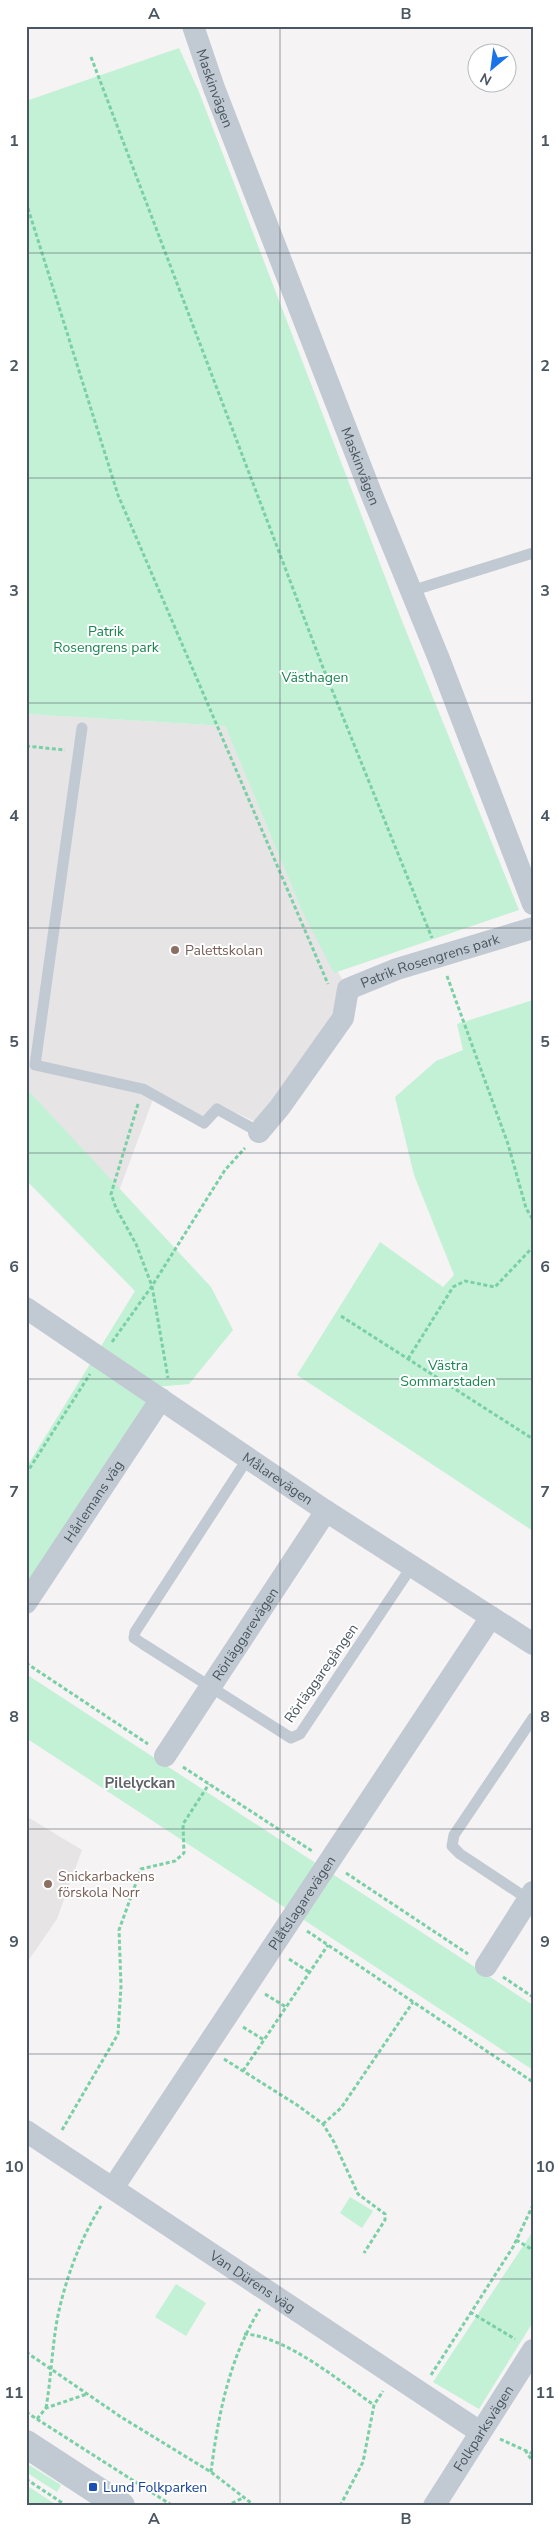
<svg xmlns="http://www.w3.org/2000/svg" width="559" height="2532" font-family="'Nunito Sans',sans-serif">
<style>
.education{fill:#e6e4e5}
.green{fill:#c3f1d5}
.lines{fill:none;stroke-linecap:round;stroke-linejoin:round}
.path{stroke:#7ad0a6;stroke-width:3;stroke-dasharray:4 2.5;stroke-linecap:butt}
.service{stroke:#c1cad2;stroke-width:11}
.minor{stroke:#c1cad2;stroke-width:22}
.tertiary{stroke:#c1cad2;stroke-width:28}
.grid{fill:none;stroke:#4a5661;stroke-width:1;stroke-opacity:0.55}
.education-dot{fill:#8d6e63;stroke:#fff;stroke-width:2}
.transit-dot{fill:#1a4fb4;stroke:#fff;stroke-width:2}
.labels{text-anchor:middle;stroke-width:4;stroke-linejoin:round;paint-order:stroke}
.street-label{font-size:14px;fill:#4a5661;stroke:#fff}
.park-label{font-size:14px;fill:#17864f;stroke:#fff}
.education-label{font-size:14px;fill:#785e54;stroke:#fff;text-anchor:start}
.transit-label{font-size:14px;fill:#164399;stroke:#fff;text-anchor:start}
.neighbourhood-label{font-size:15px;font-weight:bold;fill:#5f6368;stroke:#fff}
.neatline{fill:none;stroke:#4a5661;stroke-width:2}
.grid-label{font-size:16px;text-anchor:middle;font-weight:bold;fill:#4a5661}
</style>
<rect width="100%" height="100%" fill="#f5f3f3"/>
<path class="education" d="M26 714 225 726 302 911 348 989 262 1125 218 1104 201 1117 156 1091 119 1191 26 1088Z
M26 1816 82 1850 57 1919 26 1964Z"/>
<path class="green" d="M179 48 199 92 402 621 519 910 334 973 302 911 225 726 26 714V101Z
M533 1000V1531L297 1375 380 1242 443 1287 454 1275 414 1175 395 1097 436 1061 463 1050 457 1024Z
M26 1088 211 1287 233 1330 189 1384 155 1387 133 1426 26 1584V1468L135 1291 26 1180Z
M26 1674 533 2005V2070L26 1738Z
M350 2197 373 2211 362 2228 340 2213Z
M533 2231V2322L479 2409 433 2382Z
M176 2284 206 2303 186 2336 155 2317Z
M26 2463 61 2485 57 2492 26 2472Z
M26 2485 58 2506H26Z"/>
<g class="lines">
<path class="path" d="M91 57 322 665 432 938
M26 87H27
M26 202 118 495 328 984
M26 746 65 750
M447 976 508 1144 526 1208 533 1220
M138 1104 111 1194 116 1208 136 1244 152 1286 168 1378
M341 1316 533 1439
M112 1342 152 1286 225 1170 245 1148
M408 1359 453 1287 465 1281 495 1287 533 1247
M26 1474 90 1374
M26 1663 148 1744
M183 1767 312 1851
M346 1873 468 1954
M307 1931 533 2082
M289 1959 309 1972
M503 1977 533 1997
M265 1994 286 2007
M243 2027 264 2040
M224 2059 297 2105 323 2124 334 2142 358 2194 385 2214V2220L364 2253
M243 2071 328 1945
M323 2124 341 2108 413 2002
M62 2130 118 2034 121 1986 119 1930 141 1869 175 1861 184 1853 183 1824 209 1784
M516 2240 533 2250
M470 2312 515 2339
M244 2334C286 2336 339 2381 374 2405
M26 2352 121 2417 211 2472 255 2506
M431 2375 513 2247 533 2205
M46 2408C51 2379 52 2349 57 2320 65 2280 80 2239 101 2206
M26 2412 173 2506
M37 2419 46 2408 87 2394
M500 2439 533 2454
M525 2450 533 2462
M211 2472C218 2416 229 2358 260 2309
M26 2479 67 2506
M226 2506 243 2498
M340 2506 363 2462 374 2405 383 2391"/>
<path class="service" d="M411 591 533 553
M82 728 35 1065 143 1089 204 1123 217 1109 259 1132
M248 1458 135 1632 134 1638 143 1644 291 1738 300 1734 412 1566
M531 1901 460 1854 452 1846 454 1835 533 1718"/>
<g class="minor">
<path id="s1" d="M193 26 214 88 371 493 439 659 533 904"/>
<path id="s2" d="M259 1132 280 1107 343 1018 348 989 397 969 533 928"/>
<path id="s3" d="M26 1308 326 1511 533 1644"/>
<path id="s4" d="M26 1603 161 1399"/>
<path id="s5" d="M165 1756 326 1511"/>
<path d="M486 1966 533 1892"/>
<path id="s6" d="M26 2131 480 2432"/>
<path id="s7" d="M113 2188 491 1617"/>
<path id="s8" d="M434 2506 533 2350"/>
</g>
<path class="tertiary" d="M26 2444 121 2506"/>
</g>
<path class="grid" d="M280 26V2506M26 253H533M26 478H533M26 703H533M26 928H533M26 1153H533M26 1379H533M26 1604H533M26 1829H533M26 2054H533M26 2279H533"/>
<g class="education-dot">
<circle cx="175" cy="950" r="5"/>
<circle cx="48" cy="1884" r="5"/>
</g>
<rect class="transit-dot" x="88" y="2482" width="10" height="10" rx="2.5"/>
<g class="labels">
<g class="street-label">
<text dy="5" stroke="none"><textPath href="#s1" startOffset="66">Maskinvägen</textPath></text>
<text dy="5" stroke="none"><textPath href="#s1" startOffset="471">Maskinvägen</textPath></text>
<text dy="5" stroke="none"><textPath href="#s2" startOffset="258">Patrik Rosengrens park</textPath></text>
<text dy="5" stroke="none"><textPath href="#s3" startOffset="304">Målarevägen</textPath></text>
<text dy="5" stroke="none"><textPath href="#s4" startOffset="122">Hårlemans väg</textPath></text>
<text dy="5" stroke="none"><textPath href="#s5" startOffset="146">Rörläggarevägen</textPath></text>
<text transform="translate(321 1673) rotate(-55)" y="5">Rörläggaregången</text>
<text dy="5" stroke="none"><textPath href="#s7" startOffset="342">Plåtslagarevägen</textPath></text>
<text dy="5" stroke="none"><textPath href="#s6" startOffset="272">Van Dürens väg</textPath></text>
<text dy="5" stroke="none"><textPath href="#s8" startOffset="92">Folkparksvägen</textPath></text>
</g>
<g class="park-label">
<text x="106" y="636">Patrik<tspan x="106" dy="16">Rosengrens park</tspan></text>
<text x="315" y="682">Västhagen</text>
<text x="448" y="1370">Västra<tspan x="448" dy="16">Sommarstaden</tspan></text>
</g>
<g class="education-label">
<text x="185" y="955">Palettskolan</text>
<text x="58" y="1881">Snickarbackens<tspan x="58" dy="16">förskola Norr</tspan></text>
</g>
<g class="transit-label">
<text x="103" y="2492">Lund Folkparken</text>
</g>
<g class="neighbourhood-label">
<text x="140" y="1788">Pilelyckan</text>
</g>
</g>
<rect width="559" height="2532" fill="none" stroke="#ffffff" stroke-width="55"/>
<g transform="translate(492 68) rotate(209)"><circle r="24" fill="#ffffff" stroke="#b7bbc0"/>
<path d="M0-4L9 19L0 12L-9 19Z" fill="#1a73e8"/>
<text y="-8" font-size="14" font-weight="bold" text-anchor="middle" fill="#4a5661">N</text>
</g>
<rect x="28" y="28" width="504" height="2476" class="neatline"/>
<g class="grid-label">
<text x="154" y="19">A</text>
<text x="406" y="19">B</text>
<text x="14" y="146">1</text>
<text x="545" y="146">1</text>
<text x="14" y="371">2</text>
<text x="545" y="371">2</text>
<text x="14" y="596">3</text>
<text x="545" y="596">3</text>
<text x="14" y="821">4</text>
<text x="545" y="821">4</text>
<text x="14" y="1047">5</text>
<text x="545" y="1047">5</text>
<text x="14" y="1272">6</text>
<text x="545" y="1272">6</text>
<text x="14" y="1497">7</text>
<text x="545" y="1497">7</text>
<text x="14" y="1722">8</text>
<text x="545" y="1722">8</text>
<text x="14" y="1947">9</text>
<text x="545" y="1947">9</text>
<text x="14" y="2172">10</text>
<text x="545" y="2172">10</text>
<text x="14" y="2398">11</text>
<text x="545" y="2398">11</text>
<text x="154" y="2524">A</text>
<text x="406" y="2524">B</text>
</g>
</svg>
